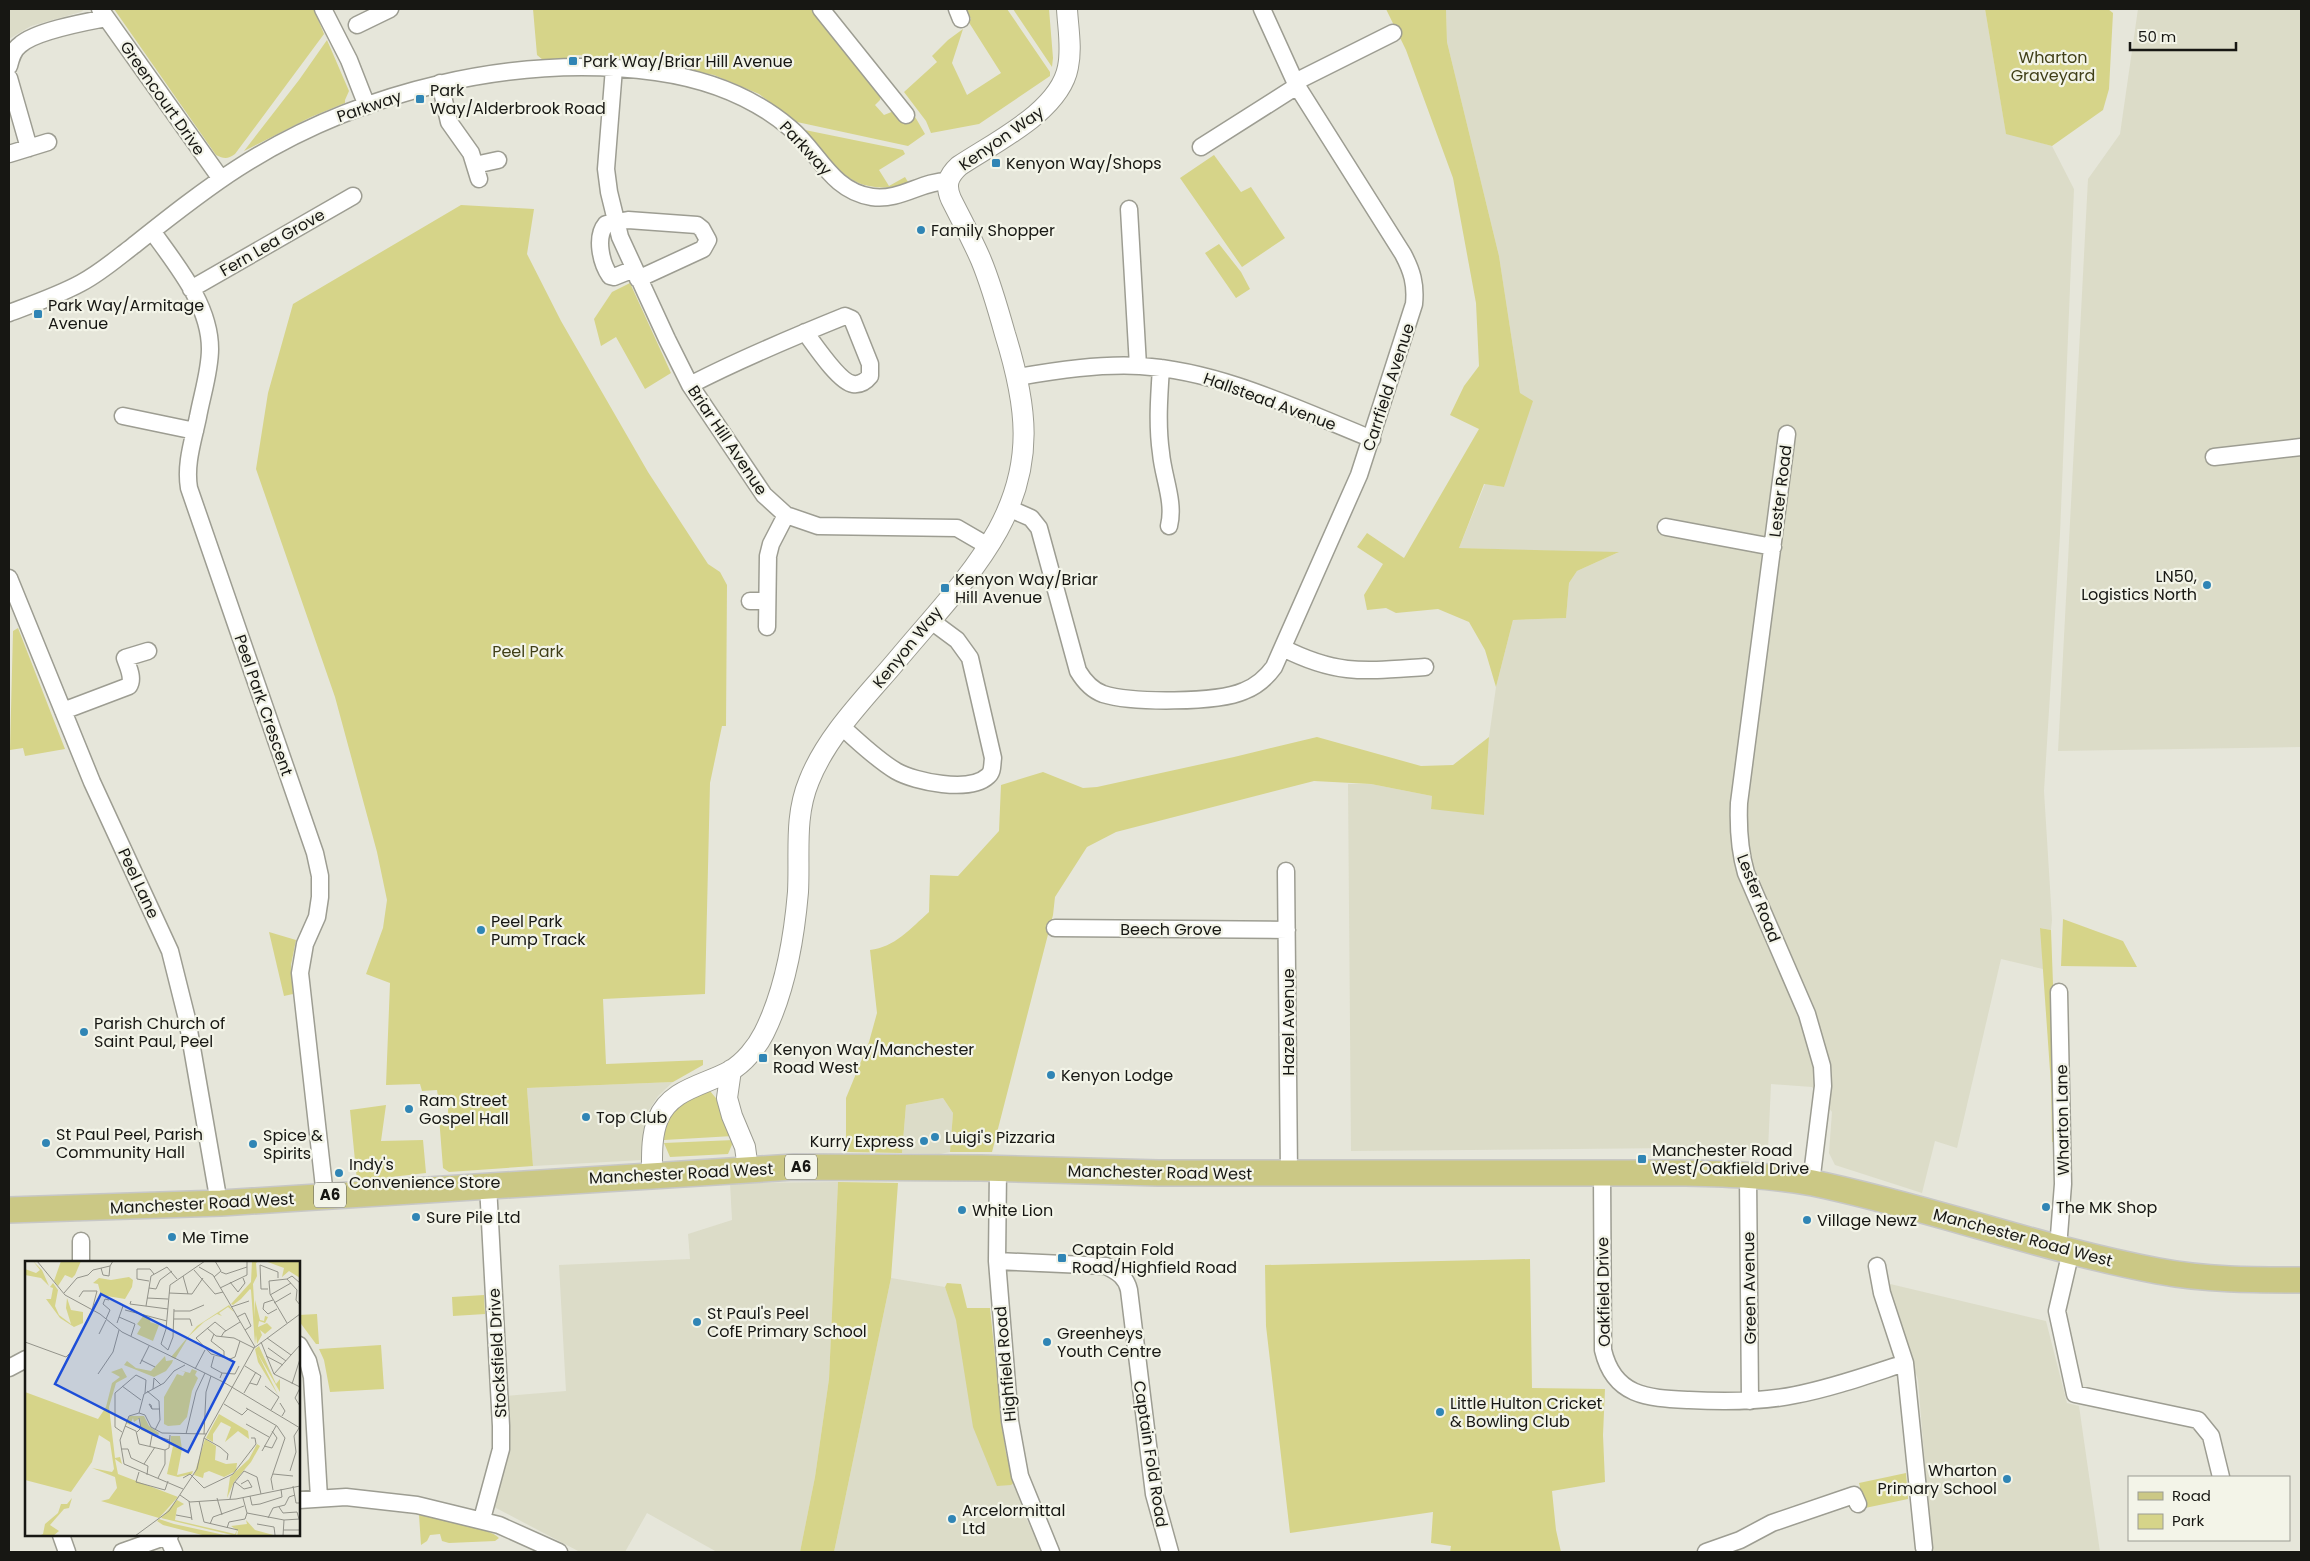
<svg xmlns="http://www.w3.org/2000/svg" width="2310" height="1561" font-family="Poppins,sans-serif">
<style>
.built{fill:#dcdcc8}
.green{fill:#d6d489}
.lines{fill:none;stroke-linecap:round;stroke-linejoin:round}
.minor-casing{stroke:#9d9d92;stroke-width:19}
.tertiary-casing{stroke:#9d9d92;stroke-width:22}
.primary-casing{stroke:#c7c7c6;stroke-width:28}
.minor{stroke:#fff;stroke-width:16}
.tertiary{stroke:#fff;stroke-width:20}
.primary{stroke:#cbc885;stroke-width:25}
.poi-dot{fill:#3085b5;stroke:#f3f4e8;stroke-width:2}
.labels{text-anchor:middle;stroke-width:4.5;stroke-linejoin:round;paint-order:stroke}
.shield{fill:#f3f4e8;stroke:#595953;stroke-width:1}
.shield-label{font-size:15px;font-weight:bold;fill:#171713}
.park-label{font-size:16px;fill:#403f18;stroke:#f3f4e8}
.poi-label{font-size:16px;fill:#171713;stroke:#f3f4e8;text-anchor:start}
.street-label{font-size:16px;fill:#171713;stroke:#f3f4e8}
.inset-road{fill:none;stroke:#93938a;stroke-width:1}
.view{fill:#1d4ed8;fill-opacity:0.15;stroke:#1d4ed8;stroke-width:2.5}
.inset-edge{fill:none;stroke:#171713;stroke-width:2.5}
</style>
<rect width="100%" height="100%" fill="#e6e6da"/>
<path class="built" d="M9 9H85L81 12 31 26 9 39Z
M1446 9H1985L2006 133 2052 146 2074 189 2060 534 2044 791 2052 920 2051 930 2041 928 2043 969 2001 959 1957 1148 1935 1141 1922 1193 1835 1165 1829 1153 1832 1112 1812 1087 1771 1084 1768 1150 1676 1148 1351 1151 1348 784H1371L1432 796 1431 808 1484 815 1489 737 1496 687 1513 620 1566 618 1569 583 1577 571 1617 553 1459 548 1485 484 1504 487 1520 393 1499 256 1447 42Z
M2138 9H2301V747L2058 751 2088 179 2120 134Z
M673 1082 658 1096 647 1113 643 1160 533 1166 527 1088Z
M943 1098 953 1113 950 1152 940 1154 902 1153 906 1105Z
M838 1182 829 1379 815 1477 800 1552H717L647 1513 625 1552H580L494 1507 507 1455 506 1396 566 1391 559 1265 690 1259 688 1234 732 1220 730 1183Z
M891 1278 945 1287 1027 1520 1042 1552H834Z
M1886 1283 2046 1321 2067 1403 2079 1406 2100 1552H1932L1918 1380Z"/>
<path class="green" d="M114 9H314L324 34 235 154C228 159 224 159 216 155Z
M533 9H813L881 94 880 100 875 105 884 115 894 111 914 115 925 134 908 146 797 122 759 94 714 75 639 62 593 60 589 56 578 55 573 59 543 60 537 55Z
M966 9H1007L1050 72V76L979 124 931 133 926 121 904 92 937 62 932 56 948 40 963 29 952 63 967 95 1001 73 968 21 971 19Z
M1013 9H1049L1053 58 1052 67Z
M1386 9H1446L1447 42 1499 256 1520 393 1533 401 1504 487 1484 484 1459 548 1619 552 1577 571 1569 583 1566 618 1513 620 1496 687 1485 650 1469 622 1438 609 1396 613 1386 608 1367 610 1364 595 1383 564 1357 547 1367 533 1404 558 1479 429 1450 415 1464 386 1479 366 1476 303 1453 178 1406 50Z
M1985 9H2108L2113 13 2109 89 2103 110 2052 146 2006 134Z
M327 40 349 91 345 100V103L311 117 244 151 299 80Z
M805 130 903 150 905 154 879 170 889 186 905 177 908 182 907 185C849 196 839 169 805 130Z
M1214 155 1241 192 1251 187 1285 238 1242 267 1180 178Z
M461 205 534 209 527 254 561 321 648 472 708 564 720 572 727 585 726 726H722L710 783 705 994 603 999 606 1064 703 1060V1065L673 1082 527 1088 533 1166 449 1172 443 1168 439 1117 448 1114V1101L438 1097 437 1090 422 1091 420 1084 386 1085 390 983 366 974 383 928 387 900 377 852 335 697 256 469 268 393 293 304Z
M1219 244 1241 272 1250 289 1236 298 1205 253Z
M630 283 671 373 645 389 616 337 601 346 594 319 612 292Z
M18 628 65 749 25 756 23 748 10 750 13 631Z
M1317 737 1421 766 1453 765 1489 737 1484 815 1431 809 1432 796 1371 784 1314 781 1116 832 1087 847 1055 897 1053 915 992 1152H950L953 1113 943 1098 906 1105 902 1153 846 1152V1098L869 1042 877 1013 870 950C895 947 910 929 929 912L930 875 958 876 999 831 1001 785 1043 772 1083 788 1097 787 1234 757Z
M2063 919 2123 941 2137 967 2061 966Z
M2040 928 2051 930 2056 1065V1142H2052L2051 1085Z
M269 932 296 940 291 965 293 994 284 996Z
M710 1091 720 1103 733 1136 664 1140C666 1109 682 1099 710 1091Z
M386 1105 381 1141 423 1140 426 1173 357 1181 350 1110Z
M734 1140 728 1154 670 1157 664 1143Z
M838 1182 898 1183 891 1278 834 1552H800L815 1477 829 1379Z
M1530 1259 1532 1388 1605 1389 1603 1435 1605 1482 1552 1491 1556 1530 1561 1552H1450L1451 1546 1431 1543 1433 1512 1290 1533 1266 1326 1265 1265Z
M947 1283 961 1284 967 1308H990L1003 1433 1006 1453 1015 1482 1011 1485 997 1486 973 1427 956 1320 945 1287Z
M484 1295 485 1314 453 1316 452 1297Z
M317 1314 319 1344H316L299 1321V1315Z
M381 1345 384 1389 330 1392 324 1360 319 1349Z
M1906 1473 1908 1499 1865 1508 1859 1483Z
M419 1515C435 1518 491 1528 499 1538L495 1541 449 1543 442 1541 440 1534 430 1535 427 1541 421 1545Z"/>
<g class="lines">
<defs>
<path id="minor" d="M100 9 221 179
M323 9 349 60 367 106
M821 9 906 115
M957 9 961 19
M357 25 390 9
M9 66C11 58 13 50 20 45 35 31 85 22 106 18
M614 68 606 169 609 192 620 237 667 339 690 385 764 495 786 515 818 526 957 528 988 546
M9 78 29 148
M1295 82 1393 33
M440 83 449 122 471 153 479 179
M1201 147 1297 86
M9 154 48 142
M475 165 498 160
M1129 209 1138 366
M152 231C177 266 210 305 210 349 210 371 202 395 198 417 193 441 185 464 189 488L315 853 320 876V897L317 917 305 944 300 973 325 1196
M634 269 614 277 610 276C601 263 595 237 606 224L628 220 697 225 702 229 708 240 703 249 638 279
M191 289 353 196
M9 313C33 304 59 295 81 283 100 273 116 259 133 246 167 219 202 191 238 168 358 91 515 53 656 72 706 79 751 95 790 128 818 151 831 191 872 197 901 201 921 181 948 181
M1161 368C1159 397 1157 425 1161 453 1163 477 1175 502 1169 526
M1018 377C1058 370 1099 364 1140 366 1221 371 1297 409 1372 439
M690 385C740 359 793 337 845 316L852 319 870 364V376C866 381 860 385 853 384 839 382 814 344 805 332
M123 416 195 431
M1787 434 1739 803C1738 828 1739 849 1746 873L1807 1014 1822 1066 1823 1086 1811 1183
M2214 457 2301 447
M1008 508 1031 518 1039 528 1078 671C1084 681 1092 690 1103 694 1132 703 1217 703 1244 691 1257 686 1266 678 1274 667L1359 475 1414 304C1416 284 1412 271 1403 254L1297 86 1262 9
M1666 527 1773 547
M9 578 92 782 170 951 187 1019 219 1203
M750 601H767
M767 627 768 556 771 544 786 515
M1283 648C1338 676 1366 671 1425 667
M63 711 129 686C134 678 128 667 125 658L148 651
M842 727C859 742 876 759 896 771 915 782 970 793 988 776 993 772 992 765 993 758L970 658 957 640 930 620
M1286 871 1289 1173
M1055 928 1287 930
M998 1169 997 1261 1010 1421 1020 1476 1051 1552
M1602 1172 1603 1350C1614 1397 1648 1398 1689 1400 1724 1402 1760 1402 1795 1395 1832 1388 1868 1375 1905 1363
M1748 1175 1750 1401
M81 1241V1262
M2058 1248 2063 1184 2059 992
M2071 1251 2057 1311 2075 1394 2198 1420 2211 1436 2221 1477
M997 1261 1106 1266C1118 1272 1126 1277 1129 1290L1154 1494 1170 1552
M1877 1266 1882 1293 1905 1363 1924 1548
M299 1345 308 1361 312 1377 319 1498
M9 1368 26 1359
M299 1500 346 1497 417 1505 499 1525 559 1552
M482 1519 501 1449V1426L488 1185
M61 1535 67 1552
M167 1536 174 1552
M122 1552 170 1535
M1706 1552 1740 1540 1772 1523 1854 1495 1858 1504"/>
<path id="tertiary" d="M731 1070 727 1098 732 1116 745 1147 748 1169
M652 1175C652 1157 651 1136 658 1119 670 1089 705 1085 730 1071 744 1063 757 1047 764 1033 785 991 794 939 798 892 800 854 794 817 809 781 827 735 867 696 898 659 932 618 972 577 998 530 1035 462 1027 405 1005 334 998 309 991 284 981 260 972 239 961 219 951 199 945 185 948 176 959 166 995 142 1060 111 1068 67 1072 48 1068 28 1067 9"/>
<path id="primary" d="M9 1210 221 1203 794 1167 981 1168 1158 1173H1685C1727 1174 1771 1175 1813 1183 1929 1207 2041 1249 2158 1271 2205 1280 2253 1280 2301 1280"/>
</defs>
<use href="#minor" class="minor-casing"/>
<use href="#tertiary" class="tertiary-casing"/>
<use href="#primary" class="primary-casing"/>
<use href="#minor" class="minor"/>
<use href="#tertiary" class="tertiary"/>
<use href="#primary" class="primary"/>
</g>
<g class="poi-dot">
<rect x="568" y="56" width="10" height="10" rx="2.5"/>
<rect x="415" y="94" width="10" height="10" rx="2.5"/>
<rect x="991" y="158" width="10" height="10" rx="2.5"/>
<circle cx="921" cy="230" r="5"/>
<rect x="33" y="309" width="10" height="10" rx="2.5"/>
<circle cx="2207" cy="585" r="5"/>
<rect x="940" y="583" width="10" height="10" rx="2.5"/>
<circle cx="481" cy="930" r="5"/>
<circle cx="84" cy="1032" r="5"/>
<rect x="758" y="1053" width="10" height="10" rx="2.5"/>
<circle cx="1051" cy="1075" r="5"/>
<circle cx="409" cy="1109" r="5"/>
<circle cx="586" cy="1117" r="5"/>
<circle cx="935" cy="1137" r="5"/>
<circle cx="924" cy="1141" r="5"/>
<circle cx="46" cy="1143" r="5"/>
<circle cx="253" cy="1144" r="5"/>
<rect x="1637" y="1154" width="10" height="10" rx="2.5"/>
<circle cx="339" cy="1173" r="5"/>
<circle cx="2046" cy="1207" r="5"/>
<circle cx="962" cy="1210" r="5"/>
<circle cx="416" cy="1217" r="5"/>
<circle cx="1807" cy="1220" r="5"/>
<circle cx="172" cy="1237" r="5"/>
<rect x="1057" y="1253" width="10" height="10" rx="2.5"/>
<circle cx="697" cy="1322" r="5"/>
<circle cx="1047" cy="1342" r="5"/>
<circle cx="1440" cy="1412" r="5"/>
<circle cx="2007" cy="1479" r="5"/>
<circle cx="952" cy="1519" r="5"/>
</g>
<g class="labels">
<g class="shield">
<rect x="785" y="1154.5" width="32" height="25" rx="4"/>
<rect x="314" y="1182.5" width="32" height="25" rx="4"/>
</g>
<g class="shield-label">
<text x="801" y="1172">A6</text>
<text x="330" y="1200">A6</text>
</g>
<g class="park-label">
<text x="2053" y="63">Wharton<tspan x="2053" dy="18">Graveyard</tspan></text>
<text x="528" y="657">Peel Park</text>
</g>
<g class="poi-label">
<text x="583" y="67">Park Way/Briar Hill Avenue</text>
<text x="430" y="96">Park<tspan x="430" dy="18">Way/Alderbrook Road</tspan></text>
<text x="1006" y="169">Kenyon Way/Shops</text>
<text x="931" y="236">Family Shopper</text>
<text x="48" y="311">Park Way/Armitage<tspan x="48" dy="18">Avenue</tspan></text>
<text x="2197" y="582" text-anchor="end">LN50,<tspan x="2197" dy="18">Logistics North</tspan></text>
<text x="955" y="585">Kenyon Way/Briar<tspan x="955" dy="18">Hill Avenue</tspan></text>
<text x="491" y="927">Peel Park<tspan x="491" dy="18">Pump Track</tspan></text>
<text x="94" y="1029">Parish Church of<tspan x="94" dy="18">Saint Paul, Peel</tspan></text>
<text x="773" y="1055">Kenyon Way/Manchester<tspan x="773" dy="18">Road West</tspan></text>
<text x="1061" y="1081">Kenyon Lodge</text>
<text x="419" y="1106">Ram Street<tspan x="419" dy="18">Gospel Hall</tspan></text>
<text x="596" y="1123">Top Club</text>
<text x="56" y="1140">St Paul Peel, Parish<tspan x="56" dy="18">Community Hall</tspan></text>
<text x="263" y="1141">Spice &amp;<tspan x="263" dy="18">Spirits</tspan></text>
<text x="945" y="1143">Luigi's Pizzaria</text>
<text x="914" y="1147" text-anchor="end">Kurry Express</text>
<text x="1652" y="1156">Manchester Road<tspan x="1652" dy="18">West/Oakfield Drive</tspan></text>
<text x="349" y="1170">Indy's<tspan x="349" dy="18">Convenience Store</tspan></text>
<text x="2056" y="1213">The MK Shop</text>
<text x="972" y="1216">White Lion</text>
<text x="426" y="1223">Sure Pile Ltd</text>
<text x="1817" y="1226">Village Newz</text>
<text x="182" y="1243">Me Time</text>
<text x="1072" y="1255">Captain Fold<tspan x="1072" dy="18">Road/Highfield Road</tspan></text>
<text x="707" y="1319">St Paul's Peel<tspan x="707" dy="18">CofE Primary School</tspan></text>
<text x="1057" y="1339">Greenheys<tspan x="1057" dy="18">Youth Centre</tspan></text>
<text x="1450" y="1409">Little Hulton Cricket<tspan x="1450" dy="18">&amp; Bowling Club</tspan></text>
<text x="1997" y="1476" text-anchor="end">Wharton<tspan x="1997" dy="18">Primary School</tspan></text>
<text x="962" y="1516">Arcelormittal<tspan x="962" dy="18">Ltd</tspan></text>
</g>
<g class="street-label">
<text transform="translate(163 98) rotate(55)" y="6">Greencourt Drive</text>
<text transform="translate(369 106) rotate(-19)" y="6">Parkway</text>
<text transform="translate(1001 138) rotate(-35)" y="6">Kenyon Way</text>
<text transform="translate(806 148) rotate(47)" y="6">Parkway</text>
<text transform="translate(272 242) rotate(-30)" y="6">Fern Lea Grove</text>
<text transform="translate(1388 387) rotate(-72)" y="6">Carrfield Avenue</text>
<text transform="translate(1270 401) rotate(20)" y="6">Hallstead Avenue</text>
<text transform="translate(728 440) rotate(56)" y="6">Briar Hill Avenue</text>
<text transform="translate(1780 491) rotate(-83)" y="6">Lester Road</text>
<text transform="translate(907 647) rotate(-51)" y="6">Kenyon Way</text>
<text transform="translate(264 705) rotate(71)" y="6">Peel Park Crescent</text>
<text transform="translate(139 883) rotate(65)" y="6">Peel Lane</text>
<text transform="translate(1759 898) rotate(69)" y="6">Lester Road</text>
<text x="1171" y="935">Beech Grove</text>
<text transform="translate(1288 1022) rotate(-90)" y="6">Hazel Avenue</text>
<text transform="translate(2062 1120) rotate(-91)" y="6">Wharton Lane</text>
<text transform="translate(1160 1172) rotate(1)" y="6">Manchester Road West</text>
<text transform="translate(681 1173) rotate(-3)" y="6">Manchester Road West</text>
<text transform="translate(202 1203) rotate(-3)" y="6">Manchester Road West</text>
<text transform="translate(2023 1237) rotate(15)" y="6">Manchester Road West</text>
<text transform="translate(1749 1288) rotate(-91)" y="6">Green Avenue</text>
<text transform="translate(1603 1292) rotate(-91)" y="6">Oakfield Drive</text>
<text transform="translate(497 1353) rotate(-93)" y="6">Stocksfield Drive</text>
<text transform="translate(1005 1364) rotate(-95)" y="6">Highfield Road</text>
<text transform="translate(1151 1454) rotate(81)" y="6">Captain Fold Road</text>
</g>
</g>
<g transform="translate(25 1261)">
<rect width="275" height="275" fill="#e6e6da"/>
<path d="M8 0 17 9 24 25 16 17 0 14V8L11 12 15 9ZM36 0H56L50 14 47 17 40 14 33 25 29 20ZM227 0H234L231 2 232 15 228 23 230 56V39L235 59 239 60 240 55 243 56 240 62 234 60 233 66 242 62 247 67 240 73 235 69 237 74 232 83 231 74 230 84 226 29 225 28 216 38 208 44 206 43 226 21ZM240 0H275V17L264 10 257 16 259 7ZM104 16 108 19 107 26 100 38 76 34 73 23 68 22 74 17 86 19ZM28 22 33 29 30 45 34 54 46 63 41 47 42 37 46 49 58 51V62L49 66 35 57 21 38H26L28 27 25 26ZM204 44 209 51 203 46 194 52 197 55 192 53 179 61 164 75 150 98 146 96 172 65ZM119 54 126 57 125 61 134 64 128 80 112 73 116 66 112 63ZM234 85 251 123 255 118V131L233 93 253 134 233 101 230 88ZM140 95 141 100 148 99 147 102 141 110 129 116 99 104 102 100 111 107 126 110ZM97 107 102 116 91 122 84 146 90 197 95 196 97 203 90 198 93 213 153 236 134 257 76 240 84 238 92 227 90 216 67 207 87 211 89 208 85 181 74 174 67 201 46 231 0 219V131L73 158 81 146 87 122 95 116 86 111ZM167 108 172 110 170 114 173 117 167 130 162 156 155 164 143 165 139 163V136L152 113 158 115 160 111 154 109 165 112ZM194 153 223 170 224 178 213 170 200 181 206 166 196 161 188 173V181L181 177ZM105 155H119L124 165 134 172 133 175 116 169 115 157 109 161 108 157 105 164 101 162ZM146 175H155L157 188 152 214 168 210 167 213 153 216 142 213 148 185 145 184ZM180 178 191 185 190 199 201 203 212 202 211 210 199 216 184 210 179 212 178 217 169 214ZM232 183 235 185 226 201 209 221 202 237 205 216 224 198ZM47 237 44 247 39 248 25 264 34 270 28 275H14L18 273 20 263 33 252 36 243H42ZM152 239 159 243 152 247 150 259 210 273 212 269 211 275 136 257ZM134 258 149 263 204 275H181L138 264 132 260ZM221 259 230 269 252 275H212L213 270 206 265 222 263Z" fill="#d6d489"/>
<path class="inset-road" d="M12 0 40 34 75 53 97 71 200 122 275 167M174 6 188 14 230 86M76 7 78 14 84 15 85 5M169 9 190 33 198 31M196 11 201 13 222 6M158 15 163 33M189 16 196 10 190 0M262 18 267 15 275 22M124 20 112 18V8H125L129 13M205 21 213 31 220 22 218 17M124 27 131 28 135 19 147 10M195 27 222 14V0M243 28H236L235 4 253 11V17M39 32 52 17 63 14 68 9 85 5 88 0M144 32 167 33 178 17M245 34 266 22M54 36 58 30H72L67 49M122 37 143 38M248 39 239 42 238 48 243 53 252 48M106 40 105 43 143 48M249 42 266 32M121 45 126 15 142 6 152 18M206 46 224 40M100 49 142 60M149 50H165L179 44M94 56 110 63 106 75M212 56 220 52 226 65 220 69M81 58 85 49 78 43 80 38 84 39M149 58H165L167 65M92 62 98 45M262 62 245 33 244 20 262 18 272 29 271 39 275 44M182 67 191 75 209 77 229 87M201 70 190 61 171 77 186 93 205 98 210 96 215 80M74 73 81 59M189 73 186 80 199 90V97M196 76 199 71 215 61M242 77 266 94M0 81 41 96 44 93M236 81 249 113 275 126M243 87 261 100M143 89 136 83 141 68 145 24 180 0M143 89 148 76 149 48M189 95 186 106 197 112M241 95 258 104M116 99 130 106M115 103 124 85M220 105 236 115 232 124 225 122M170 108 180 89M73 113 88 91 94 69M249 113 275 84M195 117 197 112 210 113 214 105M267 123 275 98M97 125 116 139M240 125 254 136M275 127 270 137 275 145M128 128 129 117 136 124M122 130 134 140 135 159 130 169M219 132 231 111M255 142 260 150 257 155M199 143 217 154 223 148M221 147 252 165 260 177 246 218 248 229M127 148 124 143 126 144 127 148H135M246 149 254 136M114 152 120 154 126 166 137 172 181 173M221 163 244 176M100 165 111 170 114 183 140 189V203L133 217M97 171 90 166V132L111 114 121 119 120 132M112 171 116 167 114 157M161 173 171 131 180 112M179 173 181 131 186 115M179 177 195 186 203 193 202 199M125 185 127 174 144 179M239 185 247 187 252 177 247 170M96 188H103L106 197 123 205 122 214M140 189 144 187 145 174M237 190 251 165M119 203 130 186M265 210 271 191 269 175 274 167M114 211 111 221 140 229 143 220M248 213 268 215M158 217 165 213 179 227 208 213 231 183 230 177H226M210 221 219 228 227 226 223 219 216 223M268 225 271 242H275M158 228 99 203 95 179 104 155 114 152 119 133 139 122 149 110 160 104M155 234 165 241 211 238 275 225M225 235 227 244 235 243 257 236 256 228M192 237 197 254M218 237 222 252 259 259 275 258M205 238 209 222 219 210 232 216 236 233M164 240 167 259M174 240 179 261 213 269M254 246 258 252 272 251 274 258M151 254 167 257M243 257 248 247 260 244 264 236 270 234M185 263 188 256 219 245M232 263 249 266 250 274M202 267 204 261 220 258 222 252M258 269H275M110 275 144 250 172 208 179 177 229 87 275 53M258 275 259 259"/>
<path class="view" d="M76 33 209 101 163 191 30 123Z"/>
<rect width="275" height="275" class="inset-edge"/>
</g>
<rect width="2310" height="1561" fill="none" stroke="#171713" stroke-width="20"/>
<rect x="2128" y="1476" width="162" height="65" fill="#f3f4e8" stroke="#9b9c93"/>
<rect x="2138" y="1492" width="25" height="8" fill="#cbc885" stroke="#9b9c93"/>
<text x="2172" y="1501" font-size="15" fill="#171713">Road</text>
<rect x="2138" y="1514" width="25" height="15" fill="#d6d489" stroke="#9b9c93"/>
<text x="2172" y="1526" font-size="15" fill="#171713">Park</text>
<path d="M2130 42v8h106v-8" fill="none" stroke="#171713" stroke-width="2.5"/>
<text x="2138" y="42" font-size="15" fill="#171713" stroke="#f3f4e8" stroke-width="4" paint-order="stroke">50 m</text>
</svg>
